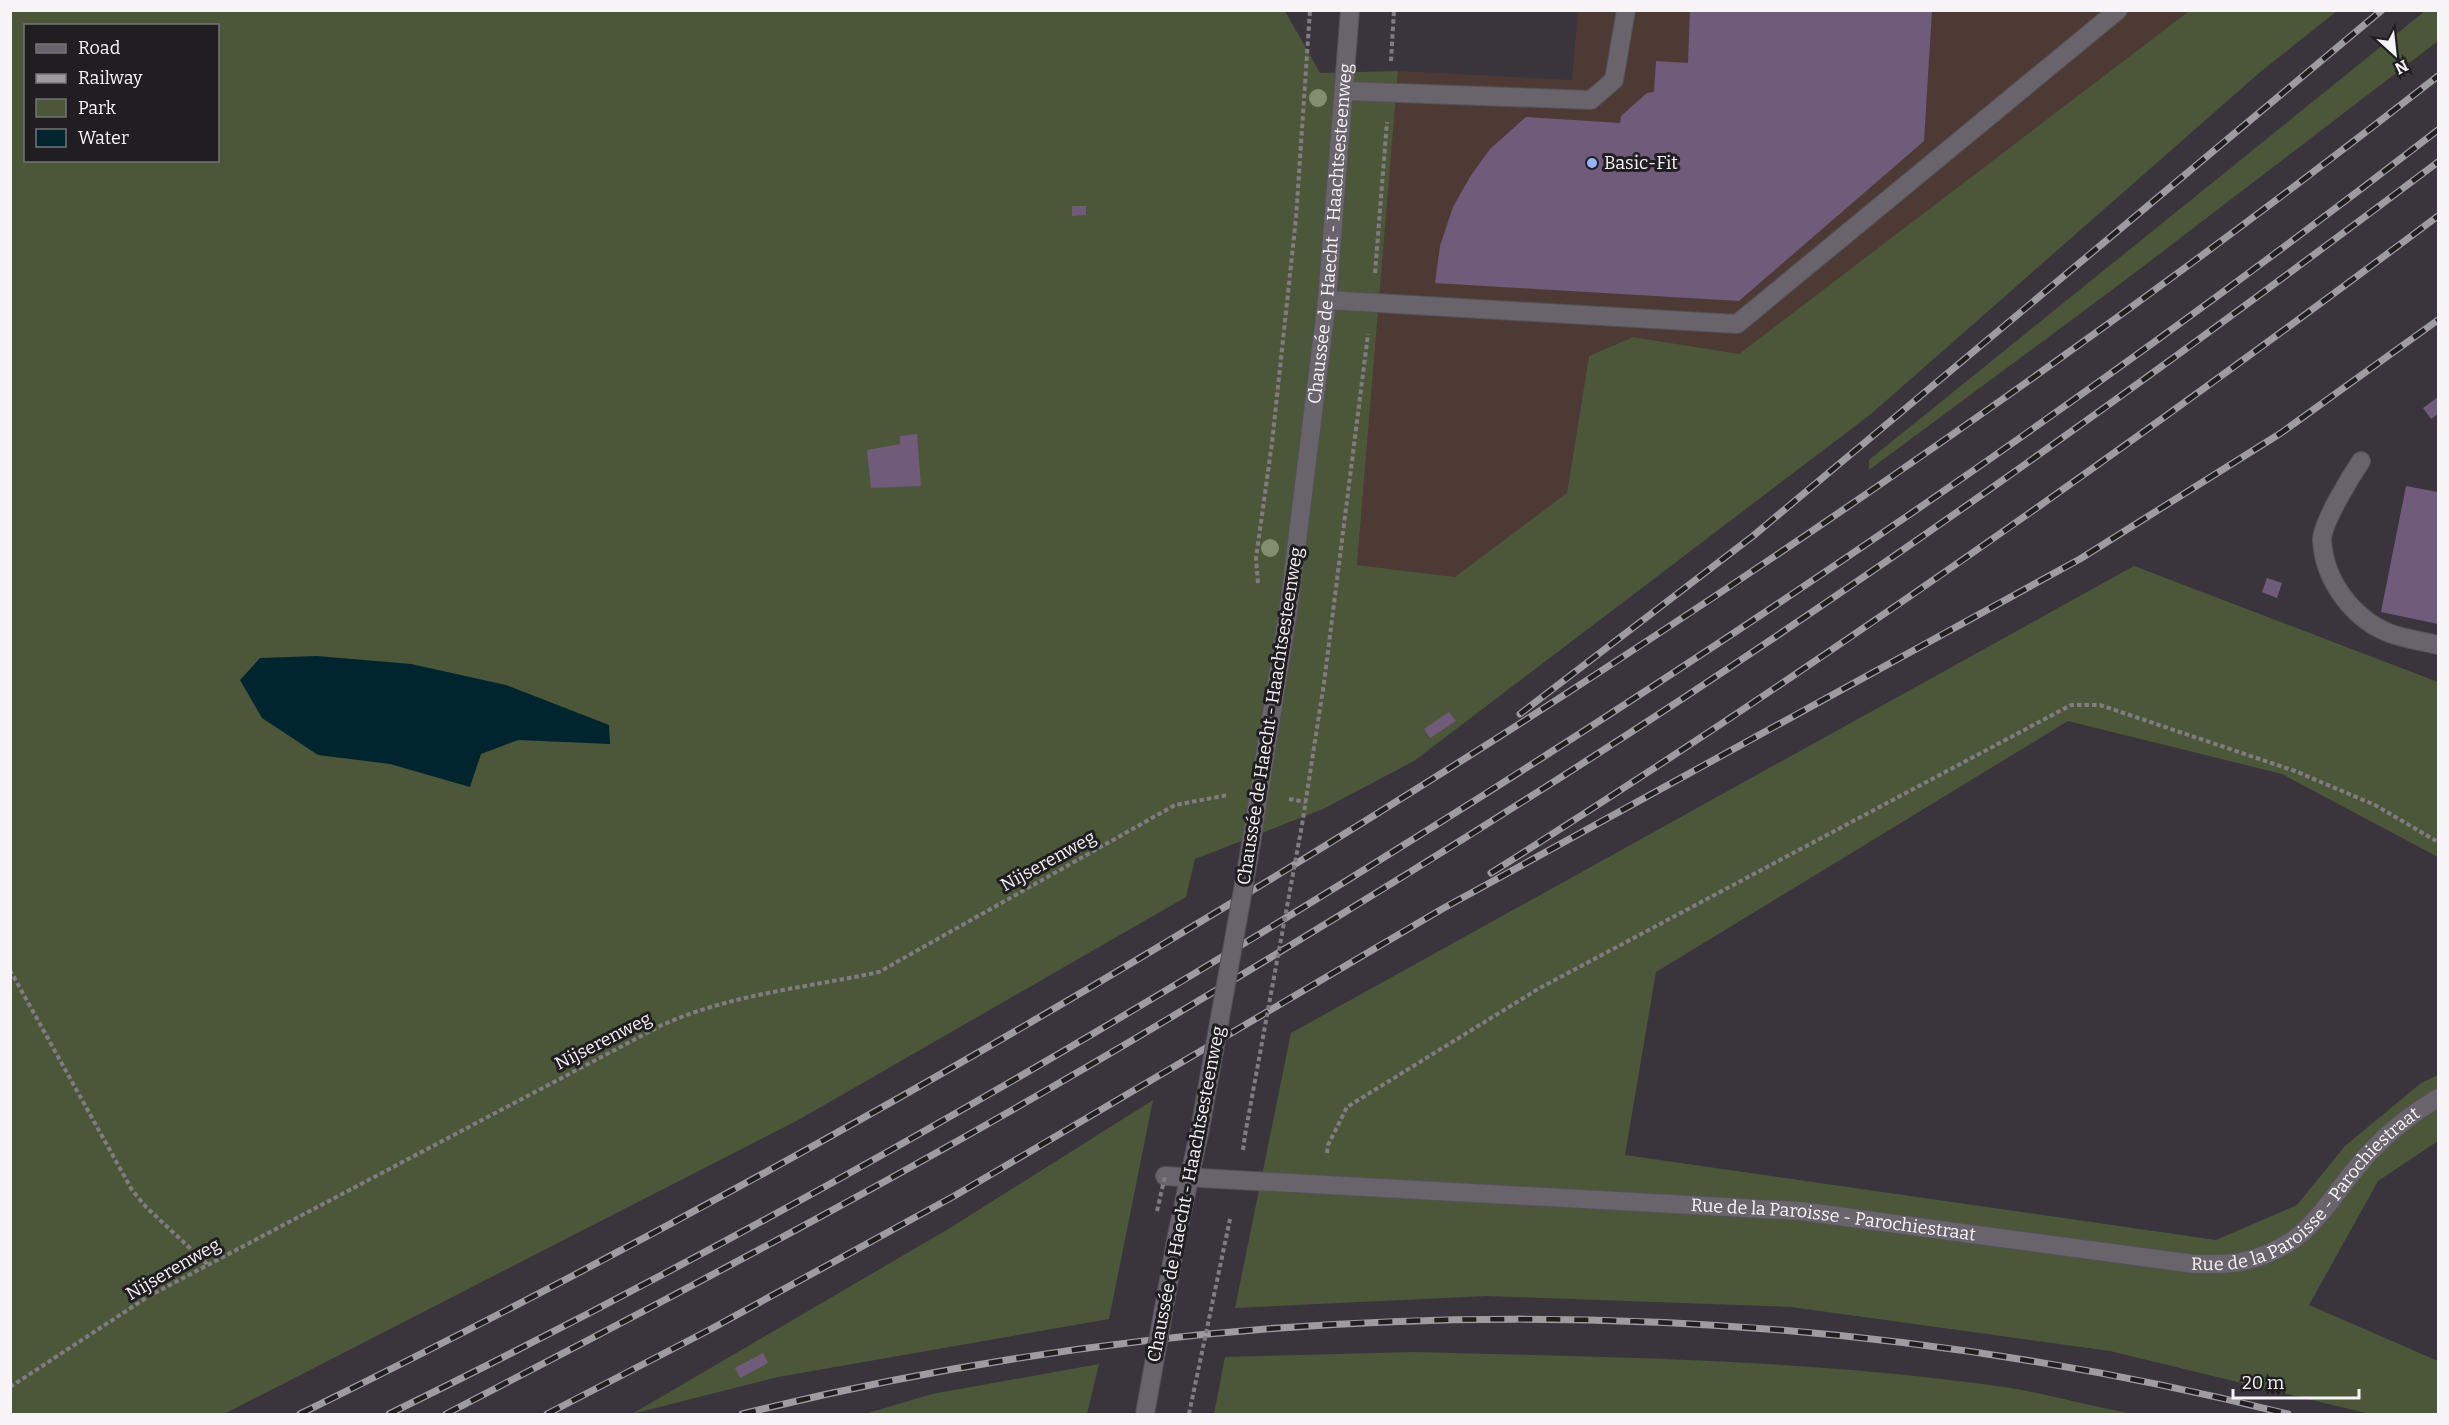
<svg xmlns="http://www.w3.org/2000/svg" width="2449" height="1425" font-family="Bitter,serif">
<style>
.commercial{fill:#4e3a35}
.green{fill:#4c573a;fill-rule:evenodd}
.water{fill:#01252e}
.building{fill:#715b7a}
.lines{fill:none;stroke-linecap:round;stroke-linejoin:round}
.lane-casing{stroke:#545156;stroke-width:20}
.street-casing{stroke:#545156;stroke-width:20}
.secondary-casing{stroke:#545156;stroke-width:20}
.path{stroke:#807c82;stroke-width:4;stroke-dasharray:4.5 3;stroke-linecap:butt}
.lane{stroke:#69636b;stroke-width:18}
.street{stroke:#69636b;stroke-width:18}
.secondary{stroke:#69636b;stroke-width:18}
.rail-casing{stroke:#9f9ca1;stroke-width:7}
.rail{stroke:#201e21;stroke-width:4.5;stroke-dasharray:14;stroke-linecap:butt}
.secondary-bridge-casing{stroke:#545156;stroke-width:20;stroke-linecap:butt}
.path-bridge{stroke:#807c82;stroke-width:4;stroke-dasharray:4.5 3;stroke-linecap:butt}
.secondary-bridge{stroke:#69636b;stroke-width:18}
.tree{fill:#838d6f}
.poi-dot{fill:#96b6fd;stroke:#201e21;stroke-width:2}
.labels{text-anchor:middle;stroke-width:6;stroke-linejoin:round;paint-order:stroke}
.poi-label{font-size:18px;fill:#f7f4f8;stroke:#201e21;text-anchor:start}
.street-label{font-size:18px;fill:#f7f4f8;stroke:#201e21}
</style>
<rect width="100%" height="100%" fill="#3a353c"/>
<path class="commercial" d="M1578 11H2189L1739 354 1633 337 1589 356 1567 493 1455 577 1357 565 1398 71 1572 80Z"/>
<path class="green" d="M10 11H1285L1320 73 1398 71 1357 565 1455 577 1567 493 1589 356 1633 337 1739 354 2189 11H2337L2259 73 1871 414 1414 761 1323 809 1195 859 1186 897 800 1119 224 1414H11ZM26 26H218V160H26Z
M2425 11H2438V41L2124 281 1869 470V460Z
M2134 566 2438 682V857L2282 774 2068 721 1656 972 1625 1155 2216 1240 2297 1205 2345 1146 2421 1083 2438 1075V1141L2378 1181 2309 1305 2438 1361V1414H2370L2110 1351 1791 1307 1487 1296 1235 1308 1291 1033Z
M1153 1100 1109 1319 778 1377 632 1414 950 1228Z
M1415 1352C1606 1357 1800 1359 1990 1385 2038 1391 2085 1405 2132 1414H1214L1225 1357Z
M1099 1364 1087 1414H865L932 1394Z"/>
<path class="water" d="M317 656 411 664 506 685 609 725 610 744 518 740 481 754 470 787 390 764 318 755 262 718 240 680 260 658Z"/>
<path class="building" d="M1690 10H1932L1924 141 1739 301 1435 283 1440 246 1453 207 1470 177 1490 149 1526 117 1620 123 1621 116 1647 93 1654 92 1656 61 1688 63Z
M1072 206H1086V215L1072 216Z
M2438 397V414L2431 419 2423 408Z
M917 434 921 486 871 488 867 450 900 444V436Z
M2406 486 2438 492V624L2381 612Z
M2267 578 2282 583 2277 598 2262 592Z
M1449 712 1456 721 1430 738 1424 729Z
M763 1353 768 1363 740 1378 735 1368Z"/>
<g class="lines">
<defs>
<path id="lane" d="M1345 91 1591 100 1614 80 1626 10
M1327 300 1737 324 2118 10
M2361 461C2351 476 2322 523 2322 540 2324 580 2352 618 2389 633 2404 639 2423 641 2438 645"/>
<g id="street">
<path id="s1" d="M1165 1176 1800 1211 2194 1264C2209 1264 2225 1265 2240 1262 2312 1248 2326 1199 2370 1152 2390 1131 2414 1112 2438 1098"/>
</g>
<g id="secondary">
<path id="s2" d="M1249 856 1289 606 1327 300 1350 10"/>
<path d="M1177 1235 1200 1129"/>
</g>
</defs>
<use href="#lane" class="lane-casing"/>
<use href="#street" class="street-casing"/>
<use href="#secondary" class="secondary-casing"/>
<path class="path" d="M1391 61 1394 10
M1375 273 1387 122
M1258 583 1256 558 1272 443 1296 218 1310 10
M1289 799 1306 802
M1302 825 1324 683 1368 334
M10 970 132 1190 146 1207 207 1264
M1243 1150 1245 1135
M1327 1153 1328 1145 1347 1107 1538 989 2071 705H2100L2295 771 2375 805 2438 842
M10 1387 149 1296 660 1026C730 994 805 988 879 972L1175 805 1228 795"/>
<use href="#lane" class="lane"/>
<use href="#street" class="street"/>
<use href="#secondary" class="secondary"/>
<defs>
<path id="rail" d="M1520 714 1753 536 2382 10
M1491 873C1816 668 2131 446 2438 216
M300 1414C699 1219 1086 998 1461 761 1797 548 2125 321 2438 76
M389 1414C749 1238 1099 1037 1439 823 1782 608 2117 378 2438 130
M446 1414C688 1289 929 1162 1163 1022 1373 897 1581 768 1784 631 2007 481 2224 323 2438 162
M547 1414 711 1329 956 1195 1442 909 2080 559 2281 433 2438 320
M742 1414C1251 1288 1780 1287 2288 1414"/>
</defs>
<use href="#rail" class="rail-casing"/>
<use href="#rail" class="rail"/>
<defs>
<path id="secondary-bridge" d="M1200 1129 1249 856
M1145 1414 1177 1235"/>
</defs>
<use href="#secondary-bridge" class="secondary-bridge-casing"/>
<path class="path-bridge" d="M1245 1135 1302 825
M1157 1211 1165 1176
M1189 1414 1230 1219"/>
<use href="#secondary-bridge" class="secondary-bridge"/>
</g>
<g class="tree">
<circle cx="1318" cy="98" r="9"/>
<circle cx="1270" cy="548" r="9"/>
</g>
<circle class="poi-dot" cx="1592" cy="163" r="6"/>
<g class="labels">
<g class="poi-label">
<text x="1604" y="169">Basic-Fit</text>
</g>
<g class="street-label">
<text dy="6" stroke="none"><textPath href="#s2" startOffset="628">Chaussée de Haecht - Haachtsesteenweg</textPath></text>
<text transform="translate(1270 716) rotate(-81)" y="6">Chaussée de Haecht - Haachtsesteenweg</text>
<text transform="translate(1048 861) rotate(-29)" y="6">Nijserenweg</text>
<text transform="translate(603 1041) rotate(-27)" y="6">Nijserenweg</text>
<text dy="6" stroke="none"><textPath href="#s1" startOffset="1174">Rue de la Paroisse - Parochiestraat</textPath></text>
<text transform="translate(1186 1194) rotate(-79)" y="6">Chaussée de Haecht - Haachtsesteenweg</text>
<text dy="6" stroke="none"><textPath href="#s1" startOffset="670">Rue de la Paroisse - Parochiestraat</textPath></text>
<text transform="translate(173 1269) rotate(-30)" y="6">Nijserenweg</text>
</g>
</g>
<rect width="2449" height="1425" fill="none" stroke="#f7f4f8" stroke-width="24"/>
<rect x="24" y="24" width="195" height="138" fill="#201e21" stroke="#767477" stroke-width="1.5"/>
<rect x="36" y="44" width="30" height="9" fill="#69636b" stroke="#767477" stroke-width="1.5"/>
<text x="78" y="54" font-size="18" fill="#f7f4f8">Road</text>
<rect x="36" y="74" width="30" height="9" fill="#9f9ca1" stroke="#767477" stroke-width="1.5"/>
<text x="78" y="84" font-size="18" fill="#f7f4f8">Railway</text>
<rect x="36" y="99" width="30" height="18" fill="#4c573a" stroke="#767477" stroke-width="1.5"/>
<text x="78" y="114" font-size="18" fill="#f7f4f8">Park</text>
<rect x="36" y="129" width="30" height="18" fill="#01252e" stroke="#767477" stroke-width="1.5"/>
<text x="78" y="144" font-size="18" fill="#f7f4f8">Water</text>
<g transform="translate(2395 54) rotate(153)" stroke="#201e21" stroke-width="4.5" paint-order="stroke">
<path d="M0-4.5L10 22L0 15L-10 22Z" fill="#f7f4f8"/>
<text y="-9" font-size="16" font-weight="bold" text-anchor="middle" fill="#f7f4f8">N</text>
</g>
<path d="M2233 1389v9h126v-9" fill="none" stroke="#f7f4f8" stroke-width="3"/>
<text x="2242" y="1389" font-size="18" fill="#f7f4f8" stroke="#201e21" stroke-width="4.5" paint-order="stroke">20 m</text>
</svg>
